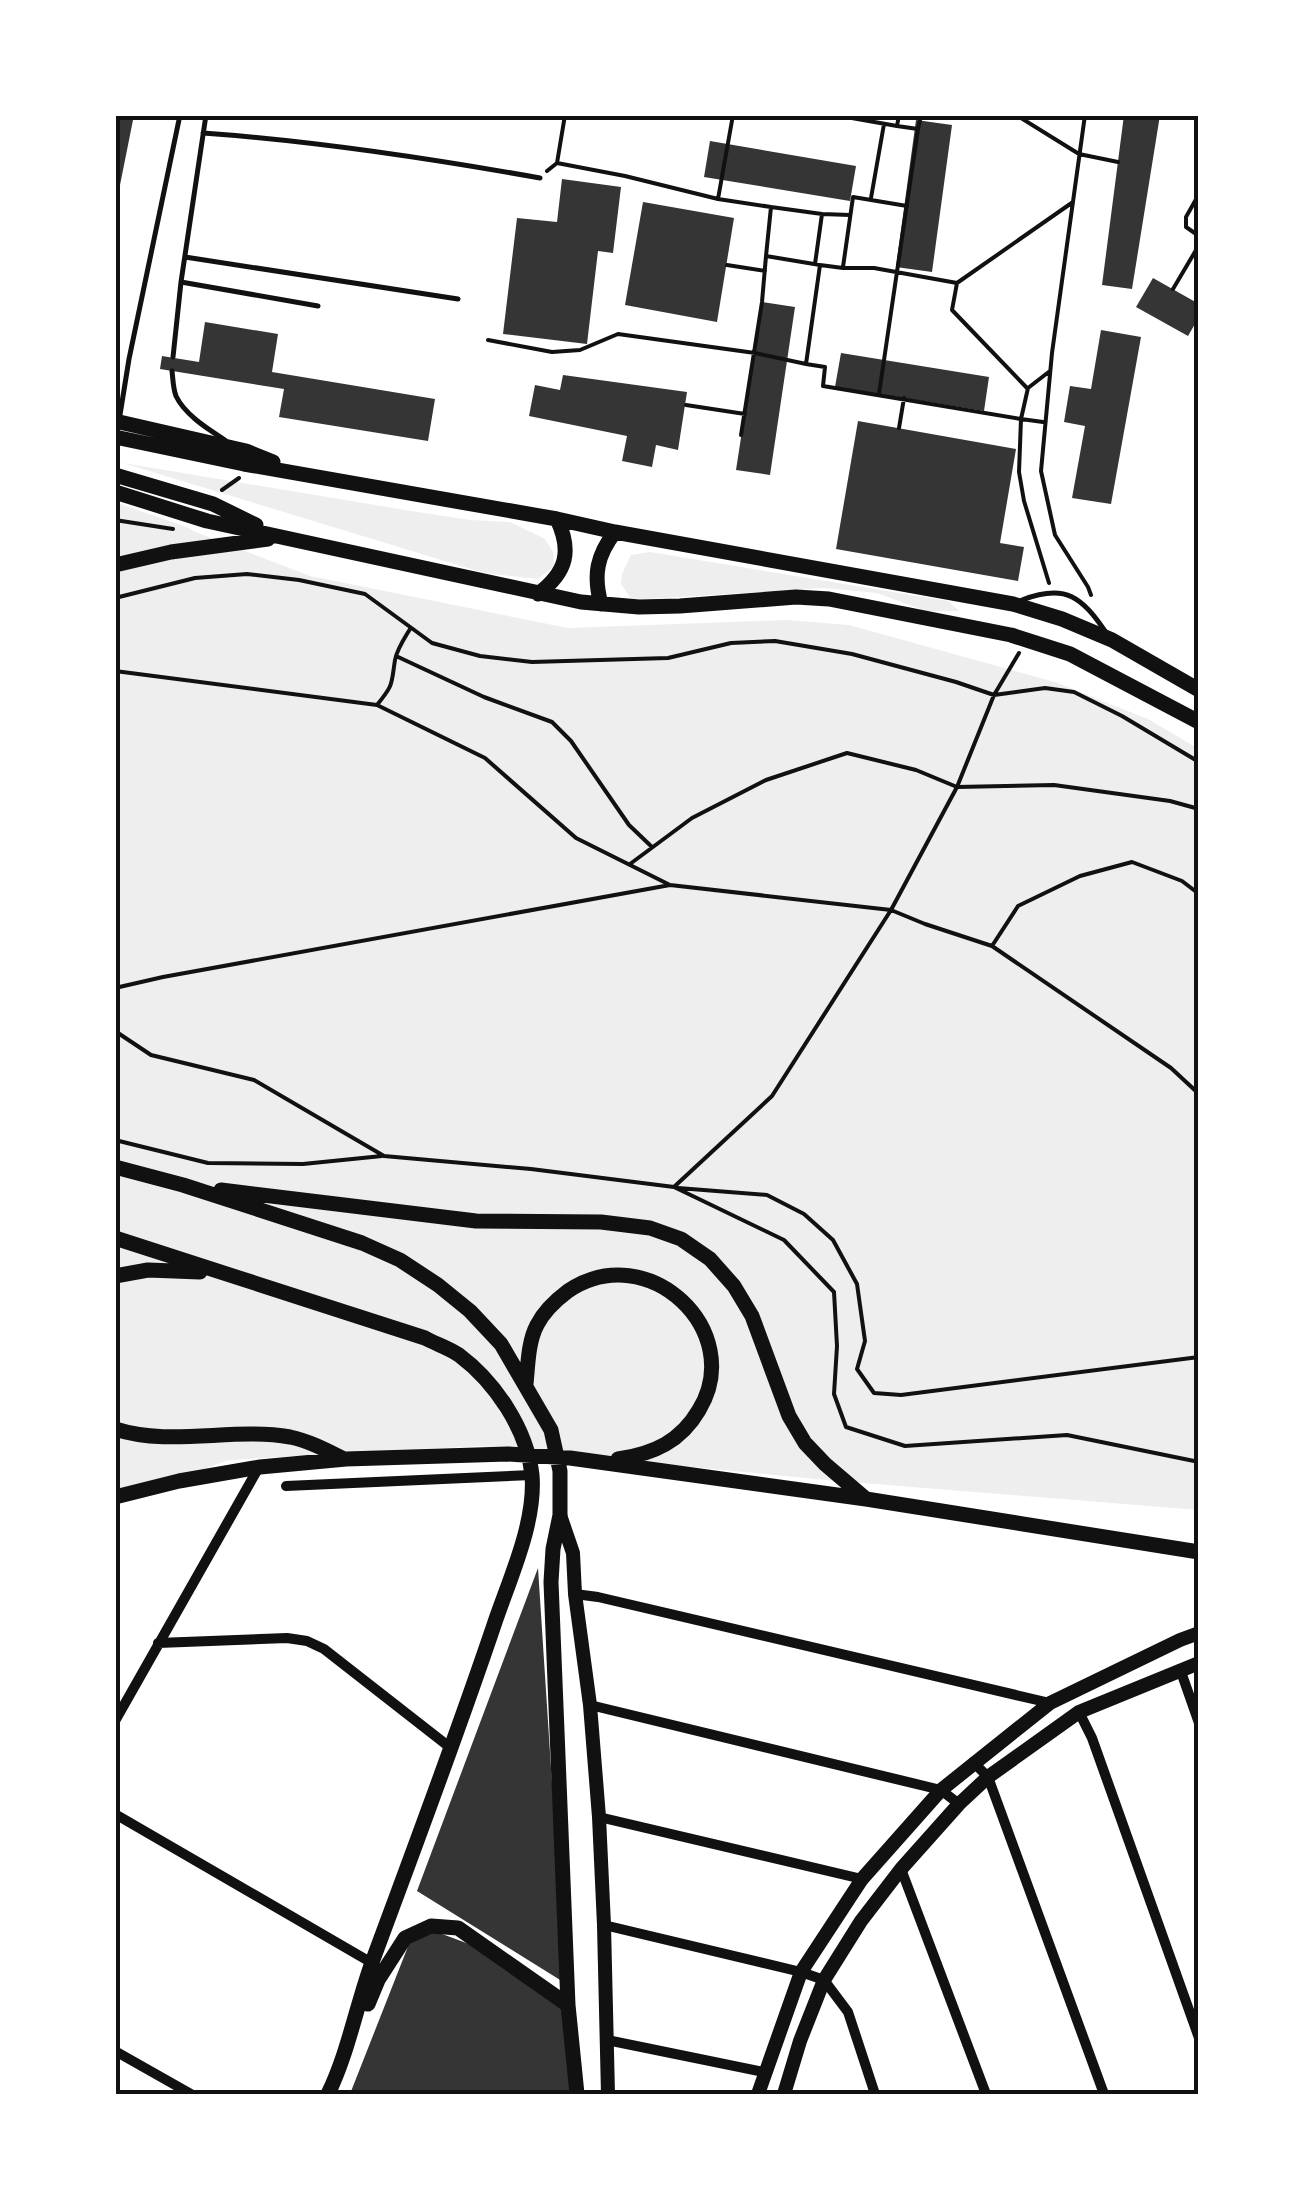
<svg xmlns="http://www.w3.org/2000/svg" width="1314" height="2209" font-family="'Fira Sans Condensed',sans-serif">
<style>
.green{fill:#eee}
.building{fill:#353535}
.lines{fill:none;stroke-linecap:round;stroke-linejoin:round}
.path{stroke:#111;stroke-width:4}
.service{stroke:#111;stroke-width:5}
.minor{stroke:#111;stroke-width:10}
.tertiary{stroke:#111;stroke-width:14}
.secondary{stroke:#111;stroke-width:15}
.neatline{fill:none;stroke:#111;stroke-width:4}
</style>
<rect width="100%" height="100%" fill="#fff"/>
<path class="green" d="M123 463 411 511 470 520 510 522 545 539 553 552 554 566 538 579 484 573Z
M115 502 189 528 193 531 310 576 568 628 786 620 849 625 1055 682 1148 719 1199 749V1510L826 1480 480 1446 229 1460 115 1501Z
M650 552 948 601 959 611H926L877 593 823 588 632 600 621 584 622 574 631 555Z"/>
<path class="building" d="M115 115H134L117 200H115Z
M1124 115H1160L1132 289 1102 285Z
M916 120 952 125 932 272 896 267Z
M710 141 856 166 850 201 704 177Z
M562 179 621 187 613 253 598 251 587 344 503 334 517 218 557 222Z
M643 202 734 218 717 322 625 305Z
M1153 278 1199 304V317L1188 336 1136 307Z
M762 302 795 307 770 475 736 470Z
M205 322 278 334 272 372 435 399 428 441 279 417 284 389 160 369 162 356 199 362Z
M1101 330 1141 337 1111 504 1072 498 1085 426 1064 422 1070 386 1091 389Z
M841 353 989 377 984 411 835 387Z
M563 375 687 392 678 450 656 445 652 467 622 461 627 436 529 416 535 385 560 390Z
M858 421 1016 449 1000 543 1024 547 1018 581 836 549Z
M538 1568 565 1983 417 1891Z
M434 1931 469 1944 564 2010 572 2094H350L409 1944Z"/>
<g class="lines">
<path class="path" d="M846 115V117L897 126
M1016 115 1079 154 1118 162
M1085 115 1052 353 1041 471 1055 535 1088 587 1091 595
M918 129 921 115
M557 163 565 115
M547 171 557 163 625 176 718 199 771 207 766 256 820 265 806 364 825 367 823 386 1021 419 1028 388 1050 371
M1199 194 1186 217V227L1199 236
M871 198 884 124
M718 199 733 115
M771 207 822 214 850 215
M815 264 822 214
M727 265 765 271
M820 265 843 268H874L957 283 1073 202
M843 267 853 197 907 206
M957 283 952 310 1027 388
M1173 289 1199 245
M488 340 552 352 580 350 618 334 755 353 806 364
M879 394 918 129 897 126 899 115
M686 405 745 414
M1043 422 1021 419 1019 472 1024 501 1049 583
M899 428 904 398
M741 435 762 302 766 256
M222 490 239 478
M115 520 173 529
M115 598 195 578 247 574 299 580 365 594 432 643 480 656 532 662 668 658 731 643 775 641 852 654 956 682 994 695 1045 688 1074 692 1122 716 1199 762
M1019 653 994 695 957 787 891 910 925 924 992 946 1171 1068 1199 1094
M396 656 484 697 552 722 571 741 629 825 652 847
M115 671 377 705 485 758 576 838 670 885
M377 705C394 684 391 685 395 660 397 649 404 639 410 629
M630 864 692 818 766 780 847 753 916 770 957 787 1054 785 1170 801 1199 809
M992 946 1018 906 1080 876 1132 862 1182 881 1199 894
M115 988 163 977 670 885 891 910 772 1096 675 1186
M115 1031 151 1055 254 1080 384 1156 531 1169 674 1187 784 1240 834 1292 837 1346 834 1394 846 1427 905 1446 1067 1435 1199 1462
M115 1140 208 1163 303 1164 382 1156
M678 1188 767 1195 804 1214 833 1240 857 1284 865 1341 857 1369 874 1393 901 1395 1199 1357"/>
<path class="service" d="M203 133C316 141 428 158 540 178
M185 257 458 299
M181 282 318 306
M173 357 181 282 206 115
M172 371C173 379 173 388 176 396 185 415 208 429 225 440
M119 421 129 359 180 115
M1022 600C1066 583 1082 597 1107 634"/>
<path class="minor" d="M286 1486 532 1475
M575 1594 598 1597 1050 1703
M158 1643 287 1638 307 1641 324 1649 452 1749
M1180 1669 1199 1723
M590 1705 941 1790 959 1804
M1079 1712 1092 1738 1199 2038
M115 1721 259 1467
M973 1762 988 1777 1104 2094
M115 1814 372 1963
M599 1817 862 1879
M901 1869 986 2094
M604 1925 801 1972 824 1980 848 2012 875 2094
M607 2040 764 2072
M115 2051 191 2094"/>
<path class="tertiary" d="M560 1515 573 1553 575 1594 590 1705 599 1817 604 1925 608 2094
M758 2094 801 1972 862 1879 941 1790 1050 1703 1180 1640 1199 1633
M784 2094 800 2041 824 1980 861 1921 901 1869 959 1804 988 1777 1079 1712 1199 1663"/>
<path class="secondary" d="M115 421 246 451 273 462
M115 437 244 464 557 519 615 532 1013 604 1062 619 1112 640 1199 690
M115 475 213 504 256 525
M115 492 207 521 581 602 639 607 680 606 796 597 829 599 1011 635 1070 654 1199 722
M115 565 171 552 268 539
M538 594C567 572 572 551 557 519
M601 604C593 575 597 555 615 532
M115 1167 183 1185 362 1243 400 1260 438 1285 470 1311 501 1344 551 1430 560 1471V1515L553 1549 551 1582 568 2005 577 2094
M221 1190 476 1221 601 1222 650 1228 681 1239 710 1259 734 1286 752 1316 789 1416 805 1443 825 1464 866 1499
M115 1238 425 1338C436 1344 449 1348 459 1355 495 1382 527 1429 532 1475 536 1522 510 1578 495 1622 457 1735 415 1846 374 1957 357 2002 349 2051 328 2094
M115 1276 148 1270 200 1272
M526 1384C528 1365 528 1342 537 1325 544 1311 556 1300 568 1291 648 1237 747 1331 699 1410 681 1441 654 1454 618 1459
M115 1429C171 1447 233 1427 290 1437 309 1441 326 1450 342 1458
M115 1497 179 1481 260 1467 346 1459 508 1454 570 1458 866 1499 1199 1552
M368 2004 378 1980 405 1938 431 1926 458 1928 568 2005"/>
</g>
<rect width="1314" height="2209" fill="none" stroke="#ffffff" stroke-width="235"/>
<rect x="118" y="118" width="1078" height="1974" class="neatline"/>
</svg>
